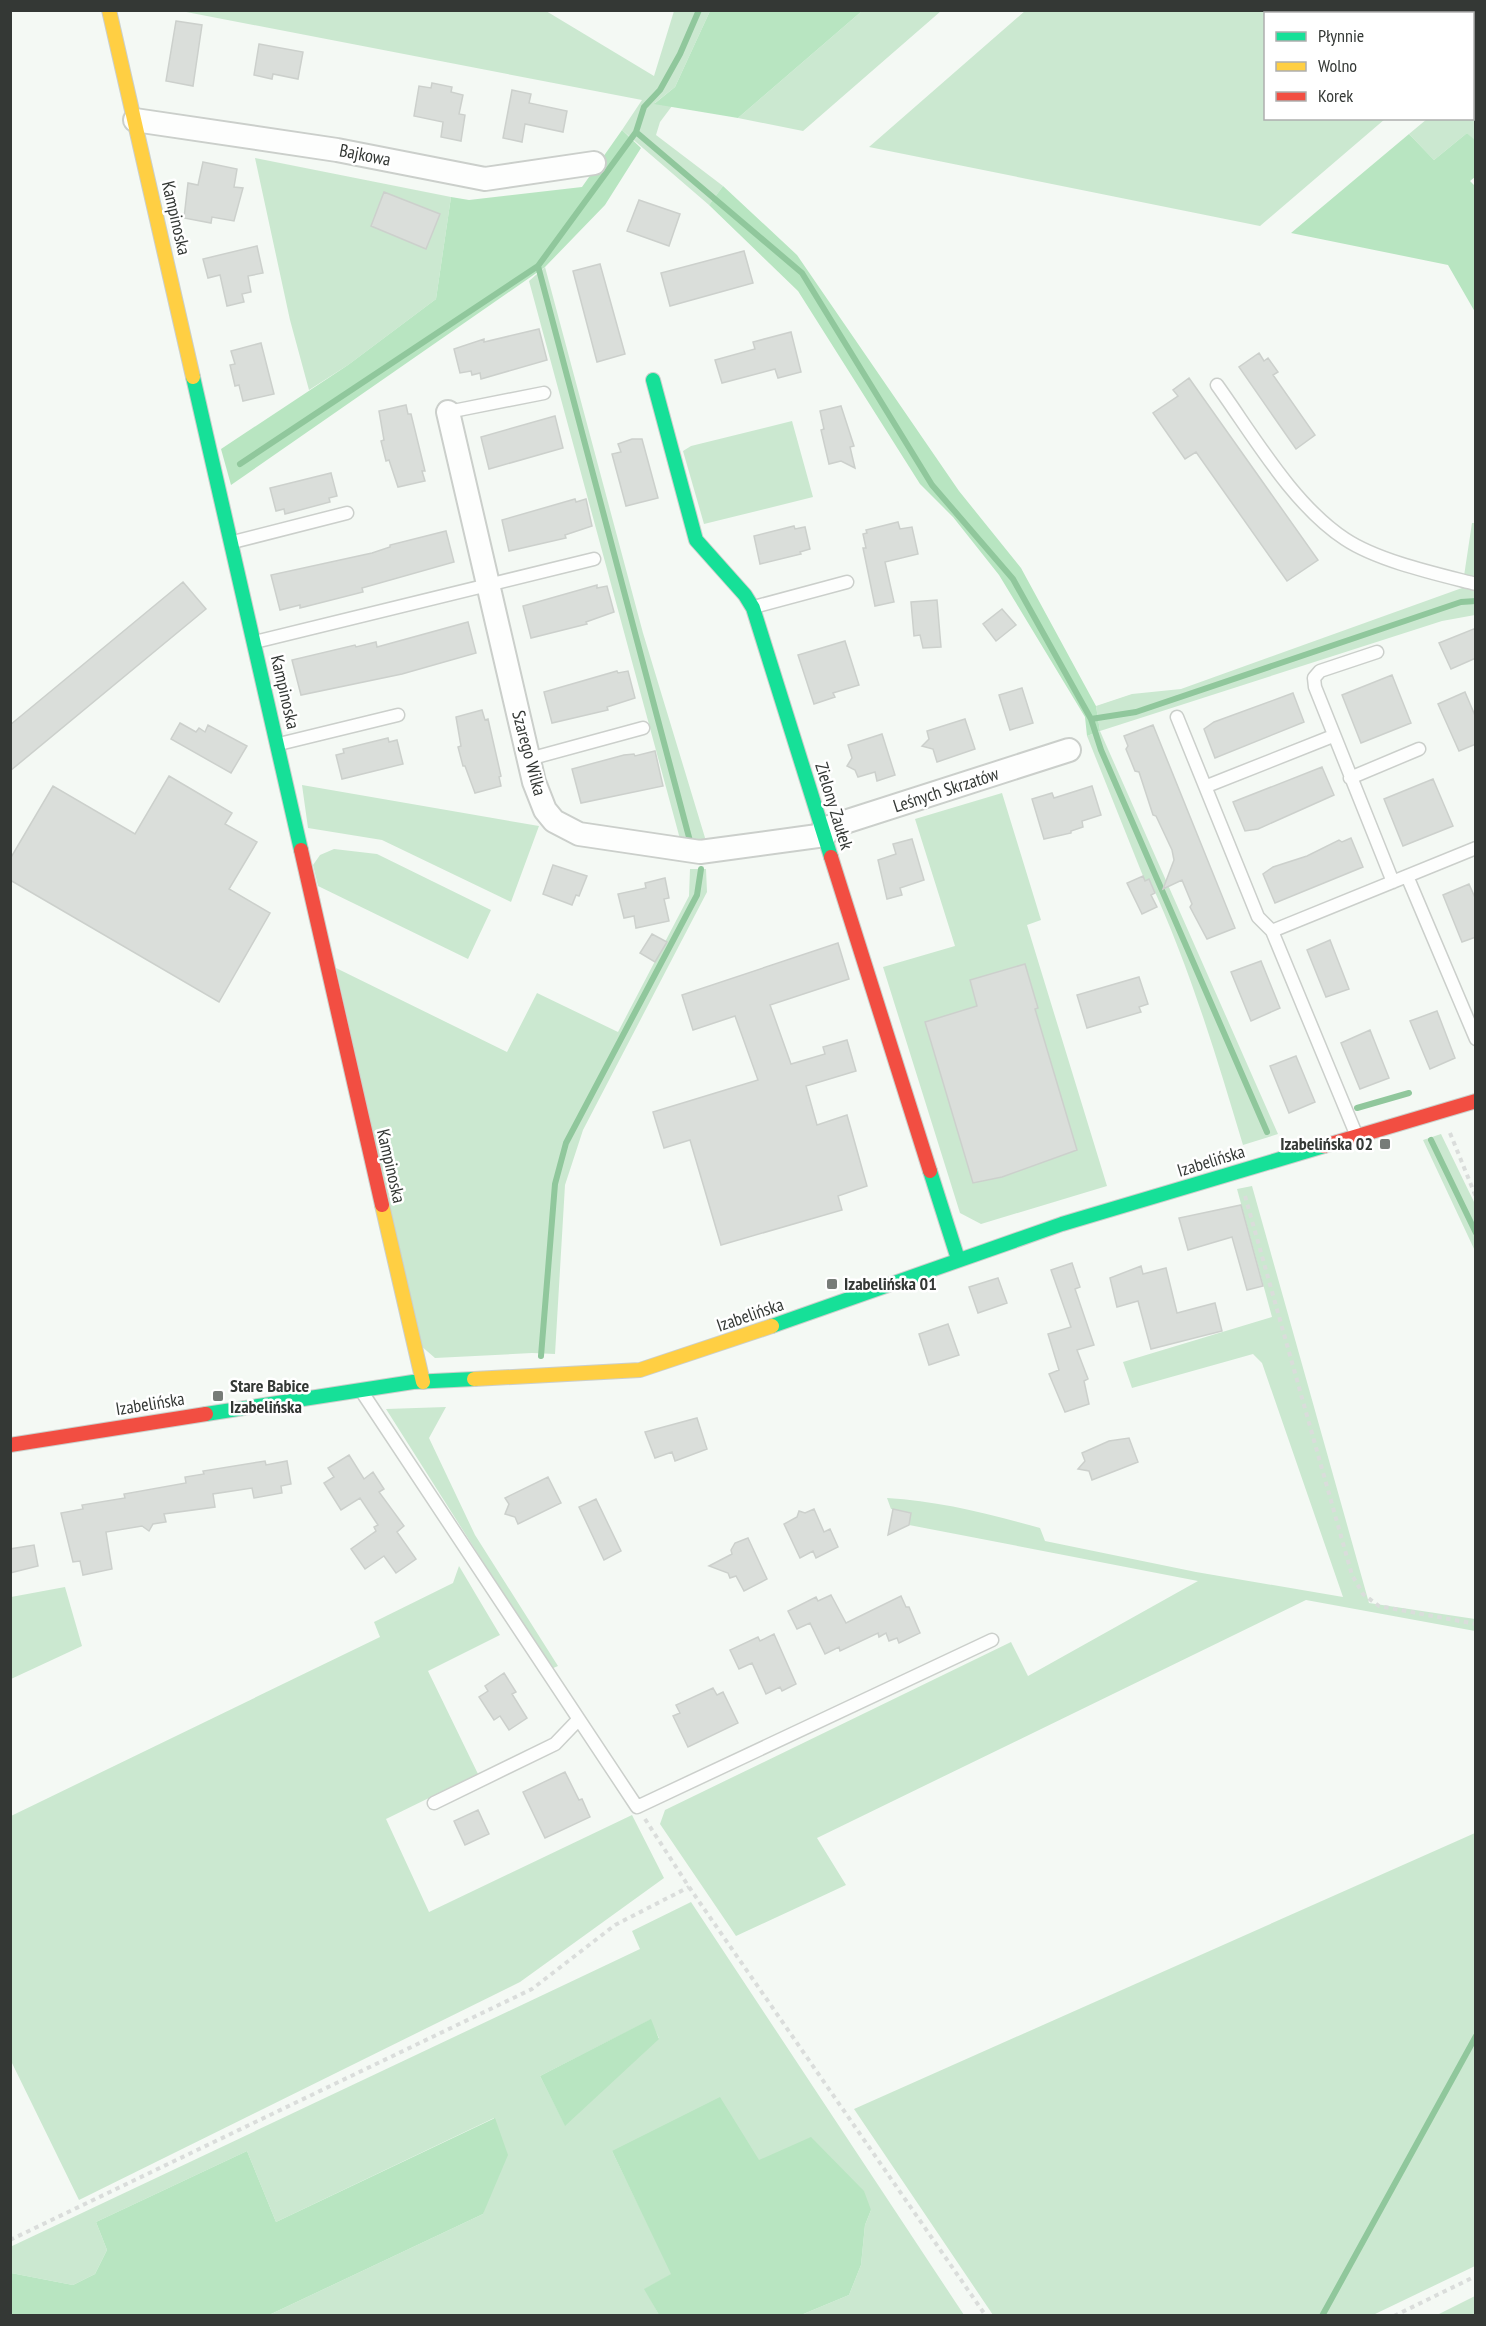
<svg xmlns="http://www.w3.org/2000/svg" width="1486" height="2326" font-family="'PT Sans Narrow',sans-serif">
<style>
.green{fill:#cbe8d0;fill-rule:evenodd}
.forest{fill:#b8e5c1}
.lines{fill:none;stroke-linecap:round;stroke-linejoin:round}
.stream{stroke:#90c79c;stroke-width:6}
.building{fill:#dadeda;stroke:#ccd0cc;stroke-width:1.5}
.lane-casing{stroke:#cbcfcb;stroke-width:15}
.street-casing{stroke:#cbcfcb;stroke-width:26}
.fast-casing{stroke:#cbcfcb;stroke-width:16}
.slow-casing{stroke:#cbcfcb;stroke-width:16}
.jam-casing{stroke:#cbcfcb;stroke-width:16}
.path{stroke:#dadddb;stroke-width:4;stroke-dasharray:4.5 4.5;stroke-linecap:butt}
.lane{stroke:#fdfefd;stroke-width:12}
.street{stroke:#fdfefd;stroke-width:22}
.fast{stroke:#16e098;stroke-width:14}
.slow{stroke:#ffcf43;stroke-width:14}
.jam{stroke:#f24e42;stroke-width:14}
.poi-dot{fill:#777c78;stroke:#fff;stroke-width:2}
.labels{text-anchor:middle;stroke-width:5;stroke-linejoin:round;paint-order:stroke}
.street-label{font-size:18px;fill:#343835;stroke:#fff}
.poi-label{font-size:18px;font-weight:bold;fill:#343835;stroke:#fff;text-anchor:start}
</style>
<rect width="100%" height="100%" fill="#f4f9f4"/>
<path class="green" d="M181 11H546L654 76 674 11H710L675 87 655 103 672 106 660 122 656 135 723 186 709 205 622 130 642 100Z
M862 11H941L803 131 738 118Z
M1025 11H1475V41L1473 43 1472 14H1266V118L1385 119 1260 226 869 147Z
M1475 78V141L1467 133 1434 160 1409 134 1427 119 1472 118 1473 81Z
M255 158 451 197 436 299 348 365 309 390 290 320Z
M545 267 643 633 706 841 680 839 529 281Z
M792 421 813 497 704 524 683 451 691 446Z
M1472 523H1475V579L1464 576Z
M1462 588 1475 589V615L1442 621 1100 731 1278 1134 1243 1145C1216 1055 1189 965 1149 879L1145 881 1087 736 1100 731 1096 706 1132 694 1181 689Z
M302 785 539 826 511 902 382 840 308 828Z
M1002 793 1041 920 1027 925 1107 1186 981 1224 960 1213 883 967 955 946 915 819Z
M334 849 377 854 491 910 468 959 318 886 313 865 320 855Z
M690 869H706L707 892 583 1130 565 1185 555 1354 532 1353 435 1358 420 1345 336 968 507 1052 537 993 618 1032 689 896Z
M1441 1134 1475 1204V1251L1423 1140Z
M1252 1186 1369 1603 1475 1619V1631L1306 1600 817 1838 846 1885 736 1936 660 1824 665 1810 1011 1642 1028 1676 1198 1581 909 1525 911 1513 891 1509 887 1498C939 1501 990 1514 1040 1528L1045 1541 1196 1572 1343 1597 1262 1363 1253 1354 1132 1388 1123 1362 1272 1317 1237 1189Z
M446 1407 429 1438 475 1535 558 1666 551 1669 386 1409Z
M459 1566 500 1635 428 1671 478 1774 386 1819 429 1912 632 1815 664 1878 520 1982 79 2200 11 2061V1816L380 1637 374 1622 453 1583Z
M65 1587 82 1646 11 1679V1597Z
M1475 1833V2266L1373 2315H993L854 2109Z
M691 1902 964 2315H801L849 2295 861 2265 865 2225 871 2210 759 2160 612 2151 672 2274 645 2289 659 2315H269L483 2214 494 2118 276 2222 247 2151 96 2222 107 2250 95 2274 73 2285 11 2273 10 2247 640 1949 632 1931ZM650 2020 659 2038 565 2125 540 2076Z
M1475 2296V2315H1437Z"/>
<path class="forest" d="M710 11V10L862 11 738 118 654 104 675 87Z
M622 130 641 148 605 205 545 267 231 485 221 449 348 365 436 299 451 197 469 200 582 187Z
M1467 133 1476 141 1475 177 1470 181 1476 187 1475 312 1448 265 1291 233 1409 134 1434 160Z
M723 186 797 255 959 491 1021 568 1096 706 1100 731 1087 736 1085 717 999 575 953 517 920 484 798 291 709 205Z
M651 2019 659 2039 565 2126 540 2076Z
M720 2097 759 2160 811 2137 864 2191 871 2210 865 2225 861 2265 849 2295 801 2315H659L644 2289 671 2274 612 2151Z
M495 2118 508 2155 483 2214 269 2315H11V2273L73 2285 95 2274 107 2250 96 2222 247 2151 276 2222Z"/>
<g class="lines">
<path class="stream" d="M636 132 802 273 932 485 1013 579 1091 719 1101 750 1267 1132
M538 266 690 841
M240 464 538 266 636 132 644 107 660 90 680 54 699 10
M1091 719 1136 712 1461 602 1476 601
M1357 1108 1409 1093
M1431 1140 1476 1233
M541 1356 555 1184 566 1143 697 895 701 869
M1322 2316 1476 2036"/>
</g>
<path class="building" d="M176 21 202 25 193 86 166 81Z
M259 44 303 52 298 79 273 74 272 79 254 75Z
M432 83 452 87 451 92 463 95 459 114 465 115 461 141 441 137 443 122 414 116 419 86 431 88Z
M512 90 531 94 529 103 567 111 563 132 525 124 522 142 503 138Z
M203 162 237 169 234 187 243 188 234 221 212 217 211 223 184 218 188 183 198 185Z
M384 192 440 214 426 249 371 226Z
M639 200 680 214 669 246 627 231Z
M257 246 263 273 248 276 251 292 242 294 244 302 227 306 220 275 208 278 203 259Z
M744 251 753 283 670 306 661 273Z
M600 264 625 354 597 362 573 271Z
M539 329 547 360 481 379 480 373 472 375 471 371 460 373 454 349 484 339V342Z
M791 332 801 372 778 378 775 369 722 383 715 360 755 349 753 342Z
M261 343 274 394 243 401 239 385 235 386 230 365 235 364 231 351Z
M1259 353 1264 361 1268 358 1278 372 1273 375 1315 435 1296 449 1239 367Z
M1189 378 1318 560 1287 581 1196 452 1185 459 1153 413 1178 396 1173 390Z
M406 405 408 414H411L425 471H422L425 481 398 487 389 460 386 461 381 441 384 440 379 411Z
M841 406 854 446 850 447 855 468 841 461 829 464 821 430 824 429 820 411Z
M555 416 563 448 489 469 481 437Z
M632 439H642L658 498 626 506 612 454 621 452 618 444Z
M331 473 337 496 329 498 330 502 285 514 284 509 276 511 270 488Z
M575 499 576 502 586 499 592 526 565 535 566 538 509 551 502 520Z
M898 522 900 529 912 527 918 554 885 562 894 602 875 606 863 548H866L863 534 867 533 866 530Z
M794 526 795 529 805 527 810 549 800 552 801 554 760 564 754 536Z
M446 531 454 562 362 588 363 592 300 608V605L280 610 271 575 372 553 390 547V545Z
M183 582 206 609 10 771V725Z
M597 585V588L607 586 614 612 586 622 587 624 531 638 523 606Z
M937 600 941 647 923 648 920 635 914 636 911 602Z
M1002 609 1016 625 996 641 983 624Z
M468 622 476 653 402 674 301 695 292 660 355 645 356 647 376 642 377 647Z
M1476 628V658L1451 669 1439 643Z
M845 641 859 685 833 693 835 697 814 704 798 655Z
M617 671 618 673 628 671 635 698 607 707 608 710 552 723 544 692Z
M1392 675 1411 723 1361 743 1342 695Z
M1022 688 1033 723 1010 730 999 695Z
M1465 692 1476 718V744L1459 751 1438 704Z
M1293 693 1304 722 1215 758 1204 729 1214 722Z
M482 710 485 720 488 719 501 776 499 777 501 786 475 793 465 766H463L458 747 461 746 456 717Z
M965 719 975 749 937 762 933 749 922 746 929 739 927 731Z
M180 723 196 732 199 728 205 732 208 725 247 746 231 773 171 739Z
M1153 725 1235 928 1207 939 1190 907 1192 904 1182 880 1163 889 1174 860 1172 850 1156 816 1153 815 1139 772 1135 771 1126 749 1128 746 1124 736Z
M882 734 895 775 877 781 875 772 858 777 855 770 847 766 852 758 848 745Z
M388 738 389 742 397 740 403 764 342 779 336 755 344 753 343 749Z
M655 751 663 786 581 803 572 769 624 755 634 754 635 756Z
M1322 767 1334 795 1258 829 1245 831 1233 802Z
M169 776 232 813 225 824 257 842 229 889 270 913 219 1002 10 880V859L53 786 135 834Z
M1433 779 1453 826 1403 846 1384 799Z
M1092 786 1101 815 1082 821 1083 827 1071 831V833L1044 839 1032 799 1052 793 1054 798Z
M1351 838 1363 867 1275 903 1263 874 1273 867 1307 856 1339 840 1342 842Z
M912 839 924 880 900 888 902 895 887 899 878 860 896 854 893 844Z
M553 865 587 876 579 896 576 895 572 905 543 894Z
M1143 876 1145 881 1149 879 1155 893 1151 895 1157 907 1142 914 1127 883Z
M665 878 669 898 664 899 669 921 636 928 634 916 624 918 618 894 646 888 645 883Z
M1469 884 1476 900V937L1462 942 1443 895Z
M652 934 667 942 655 962 640 953Z
M1330 940 1349 989 1326 997 1307 950Z
M838 943 849 979 770 1005 791 1064 825 1054 823 1047 847 1040 856 1071 806 1086 817 1125 847 1115 867 1186 838 1196 842 1210 721 1245 690 1140 664 1148 653 1112 758 1080 735 1016 693 1030 682 995Z
M1261 961 1280 1008 1251 1021 1231 972Z
M1025 964 1038 1008 1035 1009 1077 1150 1002 1177 973 1183 925 1022 977 1006 970 980Z
M1139 977 1148 1004 1139 1007 1141 1012 1087 1028 1077 995Z
M1437 1011 1455 1058 1430 1069 1410 1021Z
M1370 1030 1389 1078 1360 1089 1341 1043Z
M1296 1056 1315 1102 1289 1113 1270 1066Z
M1241 1205 1263 1286 1247 1290 1232 1237 1188 1250 1179 1218Z
M1072 1263 1080 1287 1075 1289 1094 1345 1077 1350 1088 1379 1084 1381 1089 1404 1065 1412 1049 1374 1059 1370 1048 1334 1071 1327 1051 1270Z
M1141 1266 1143 1274 1166 1268 1177 1313 1215 1303 1222 1331 1151 1349 1138 1301 1117 1307 1110 1278Z
M998 1278 1007 1303 978 1313 969 1287Z
M948 1324 959 1355 929 1365 919 1334Z
M697 1418 707 1449 675 1461 672 1452 655 1458 645 1432Z
M1129 1438 1138 1462 1092 1480 1089 1471 1078 1469 1085 1461 1082 1453 1109 1441Z
M349 1455 364 1479 373 1472 384 1489 379 1492 404 1526 397 1532 416 1559 396 1573 384 1556 365 1569 351 1549 376 1531 374 1527 378 1525 360 1498 341 1510 324 1483 334 1477 328 1468Z
M265 1461 266 1465 287 1461 291 1484 281 1486 282 1493 254 1498 252 1488 213 1494 215 1507 164 1514 166 1522 153 1524 149 1531 142 1526 106 1532 112 1569 83 1575 80 1561 73 1562 61 1513 83 1509 82 1505 125 1498 124 1494 186 1483 185 1477 204 1474 203 1471Z
M548 1477 561 1503 518 1524 515 1517 505 1514 509 1504 505 1498Z
M596 1499 621 1551 604 1560 579 1507Z
M814 1509 824 1532 830 1529 838 1547 816 1558 813 1551 800 1558 784 1524 797 1517 799 1511 805 1513Z
M893 1509 911 1513 909 1525 888 1535Z
M748 1538 767 1579 744 1591 736 1576 730 1578 728 1573 709 1566 732 1554 731 1550 735 1543Z
M34 1545 38 1566 10 1573V1549Z
M831 1595 846 1623 901 1596 906 1607H909L920 1633 899 1643 897 1638 889 1641 886 1633 879 1637 878 1633 840 1651 839 1647 825 1654 810 1623 797 1629 788 1611 816 1597 818 1601Z
M774 1634 796 1684 782 1691 780 1687 766 1694 752 1663 739 1669 730 1650 758 1637 760 1641Z
M504 1673 516 1692 512 1694 527 1718 509 1730 500 1716 494 1720 479 1697 488 1691 485 1686Z
M713 1688 717 1695 723 1692 738 1723 688 1747 673 1716 680 1713 676 1705Z
M565 1772 579 1800 582 1799 590 1817 545 1838 523 1792Z
M478 1810 489 1834 465 1845 454 1821Z"/>
<g class="lines">
<defs>
<path id="lane" d="M1217 385C1253 435 1293 505 1345 539 1378 561 1437 574 1476 584
M448 412 544 393
M233 542 347 513
M754 607 847 582
M255 642 594 559
M1377 652 1320 671 1314 678 1315 687 1393 882
M1177 717 1258 917 1272 931 1356 1134
M279 744 398 715
M529 759 643 728
M1350 778 1419 749
M1207 786 1333 736
M1407 876 1476 1039
M1272 931 1476 848
M362 1392 637 1807 992 1640
M434 1803 555 1744 578 1720"/>
<path id="street" d="M135 120 337 150 485 179 594 163
M448 412 534 782 545 810 554 821 579 834 700 852 825 835
M823 829 1069 750"/>
<path id="fast" d="M193 377 301 850
M653 380 696 540 745 595 753 608 831 857
M930 1171 958 1259
M772 1326 1062 1224 1324 1146
M206 1414 413 1382 474 1379"/>
<path id="slow" d="M109 10 193 377
M382 1205 423 1382
M474 1379 640 1370 772 1326"/>
<path id="jam" d="M301 850 382 1205
M831 857 930 1171
M1324 1146 1476 1101
M10 1445 206 1414"/>
</defs>
<use href="#lane" class="lane-casing"/>
<use href="#street" class="street-casing"/>
<use href="#fast" class="fast-casing"/>
<use href="#slow" class="slow-casing"/>
<use href="#jam" class="jam-casing"/>
<path class="path" d="M1450 1133 1476 1197
M1245 1196 1352 1575 1363 1594 1379 1606 1476 1624
M645 1819 689 1887 986 2316
M10 2240 532 1989 615 1925 689 1887
M1394 2316 1476 2276"/>
<use href="#lane" class="lane"/>
<use href="#street" class="street"/>
<use href="#fast" class="fast"/>
<use href="#slow" class="slow"/>
<use href="#jam" class="jam"/>
</g>
<g class="poi-dot">
<rect x="1379" y="1138" width="12" height="12" rx="3"/>
<rect x="826" y="1278" width="12" height="12" rx="3"/>
<rect x="212" y="1390" width="12" height="12" rx="3"/>
</g>
<g class="labels">
<g class="street-label">
<text transform="translate(365 155) rotate(11)" y="6">Bajkowa</text>
<text transform="translate(176 218) rotate(77)" y="6">Kampinoska</text>
<text transform="translate(285 692) rotate(77)" y="6">Kampinoska</text>
<text transform="translate(529 753) rotate(75)" y="6">Szarego Wilka</text>
<text transform="translate(946 790) rotate(-18)" y="6">Leśnych Skrzatów</text>
<text transform="translate(834 806) rotate(73)" y="6">Zielony Zaułek</text>
<text transform="translate(1211 1161) rotate(-17)" y="6">Izabelińska</text>
<text transform="translate(391 1166) rotate(77)" y="6">Kampinoska</text>
<text transform="translate(750 1315) rotate(-19)" y="6">Izabelińska</text>
<text transform="translate(150 1404) rotate(-9)" y="6">Izabelińska</text>
</g>
<g class="poi-label">
<text x="1373" y="1150" text-anchor="end">Izabelińska 02</text>
<text x="844" y="1290">Izabelińska 01</text>
<text x="230" y="1392">Stare Babice<tspan x="230" dy="21">Izabelińska</tspan></text>
</g>
</g>
<rect width="1486" height="2326" fill="none" stroke="#343835" stroke-width="24"/>
<rect x="1264" y="12" width="210" height="108" fill="#ffffff" stroke="#aeafae" stroke-width="1.5"/>
<rect x="1276" y="32" width="30" height="9" fill="#16e098" stroke="#aeafae" stroke-width="1.5"/>
<text x="1318" y="42" font-size="18" fill="#343835">Płynnie</text>
<rect x="1276" y="62" width="30" height="9" fill="#ffcf43" stroke="#aeafae" stroke-width="1.5"/>
<text x="1318" y="72" font-size="18" fill="#343835">Wolno</text>
<rect x="1276" y="92" width="30" height="9" fill="#f24e42" stroke="#aeafae" stroke-width="1.5"/>
<text x="1318" y="102" font-size="18" fill="#343835">Korek</text>
</svg>
